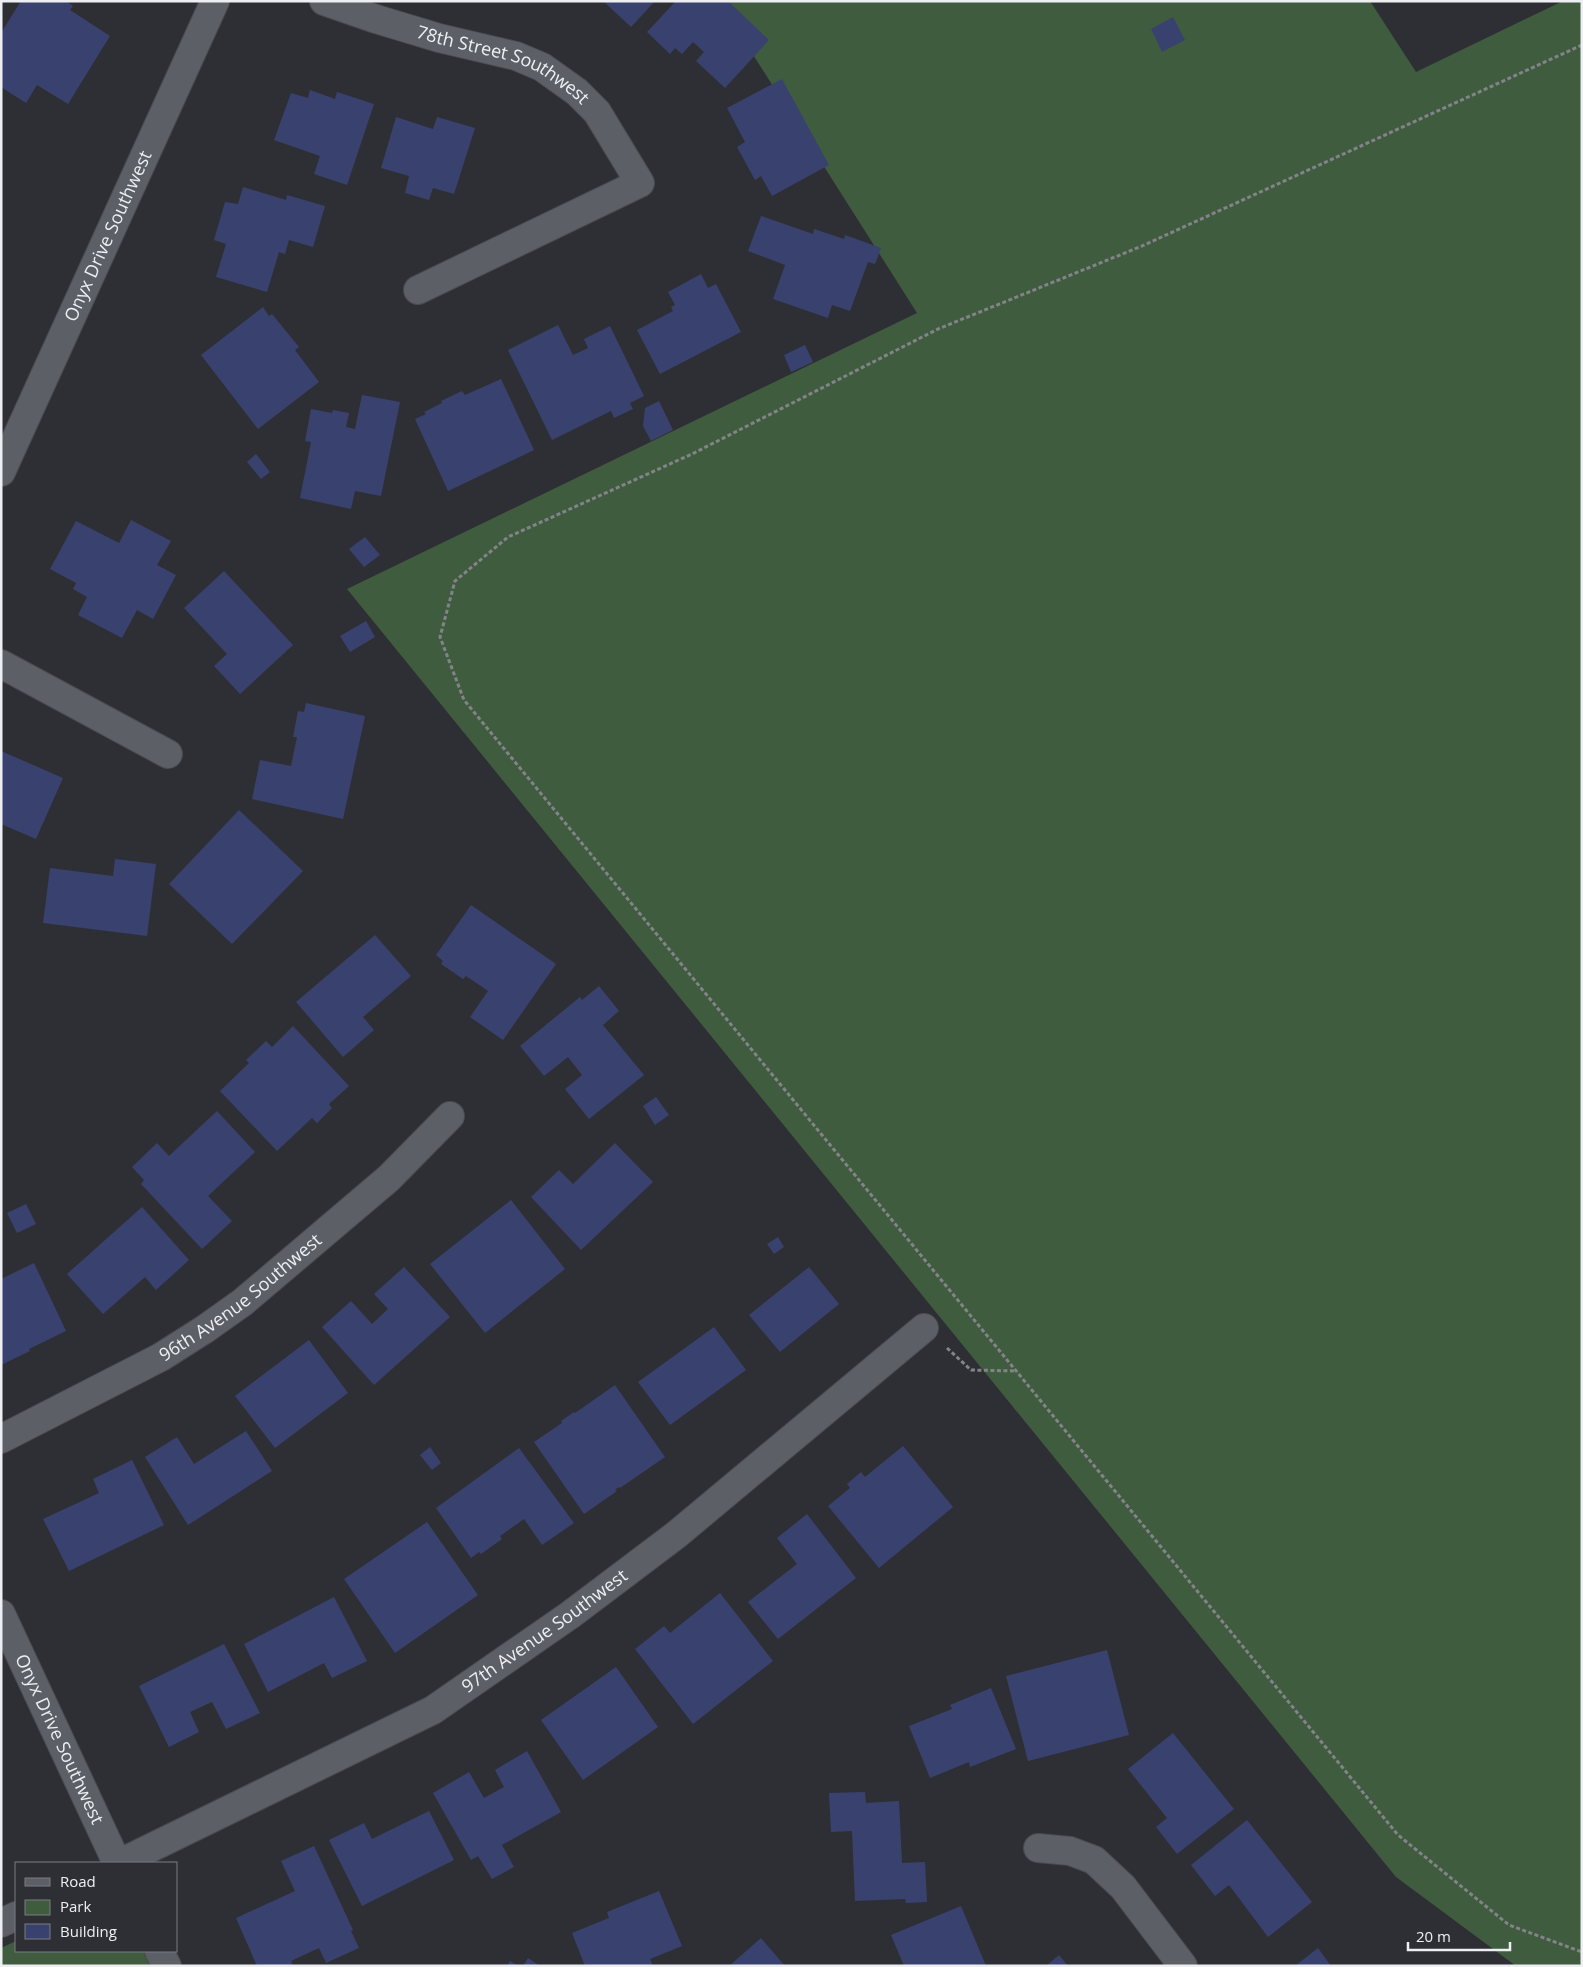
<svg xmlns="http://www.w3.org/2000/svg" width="1583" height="1967" font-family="'Open Sans',sans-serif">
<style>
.green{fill:#405c3f}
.building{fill:#39426e}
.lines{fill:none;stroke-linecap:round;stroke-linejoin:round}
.minor-casing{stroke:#4a4b50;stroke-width:30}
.tertiary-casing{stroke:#4a4b50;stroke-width:30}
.path{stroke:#838489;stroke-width:3;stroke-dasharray:4 2.5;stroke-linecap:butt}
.minor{stroke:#5d5f66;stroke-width:28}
.tertiary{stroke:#5d5f66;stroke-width:28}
.labels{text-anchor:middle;stroke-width:4;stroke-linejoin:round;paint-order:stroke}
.street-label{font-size:18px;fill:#edeff2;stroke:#2e2f35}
</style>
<rect width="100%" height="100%" fill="#2e2f35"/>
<path class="green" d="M719 1H1370L1416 72 1563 1H1582V1966H1516L1396 1877 347 589 917 313Z
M16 1941V1951H146L153 1966H1V1948Z"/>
<path class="building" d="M21 1H66L73 6 70 10 110 36 68 104 37 85 26 103 1 87V33Z
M603 1H655L631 27Z
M676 1H728L769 40 725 88 696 61 704 52 693 42 682 54 675 48 670 54 647 32Z
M1173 17 1185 40 1162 52 1151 29Z
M782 79 829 165 772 196 761 176 755 180 737 147 745 142 727 108Z
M310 90 335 99 337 92 374 104 347 185 314 174 320 156 274 140 291 93 308 98Z
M396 117 433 129 437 117 475 128 454 194 433 188 429 200 405 193 409 176 381 168Z
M243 187 286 200 287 195 325 206 313 247 289 240 285 254 279 252 267 292 216 277 226 244 214 240 225 202 238 204Z
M761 216 813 234 814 229 844 239 845 235 881 248 875 264 868 262 850 311 832 305 828 318 773 299 785 265 748 251Z
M701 274 708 288 716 284 741 332 660 374 637 330 673 311 671 307 675 305 668 292Z
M263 307 269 316 272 314 299 347 295 350 319 382 258 429 201 355Z
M558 325 573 355 588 348 584 339 610 326 644 396 630 403 633 409 614 418 611 411 552 440 508 350Z
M805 345 813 362 791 372 784 355Z
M501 379 534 450 448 491 415 419 426 414 424 412 442 403 441 401 462 391 465 395Z
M362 395 400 402 381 496 355 491 351 509 300 498 311 442 305 441 311 409 332 413 333 410 349 413 346 427 355 429Z
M659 401 673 430 651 441 643 426 645 408Z
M256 454 270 472 261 479 247 462Z
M131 520 171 541 157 565 176 575 153 619 137 610 122 638 78 615 87 597 73 589 76 583 50 569 76 521 119 543Z
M365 537 380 555 364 567 349 549Z
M224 571 293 645 240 694 214 666 227 654 184 608Z
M366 621 375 637 350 652 340 636Z
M306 703 365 716 343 819 252 799 260 760 291 766 297 737H293L298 711 304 712Z
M1 751 63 778 36 839 1 824Z
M239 810 303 871 232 944 169 884Z
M115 859 156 864 147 936 43 923 50 868 113 876Z
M471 905 556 964 503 1040 470 1017 488 991 466 976 463 979 441 964 443 961 436 955Z
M375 935 411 976 363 1017 374 1030 343 1057 296 1002Z
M599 986 619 1011 603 1025 644 1075 589 1119 565 1089 582 1075 568 1057 544 1076 520 1046 580 997 582 1000Z
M293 1026 349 1086 329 1104 332 1108 317 1123 312 1118 277 1151 220 1091 249 1063 246 1060 266 1041 272 1047Z
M656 1097 669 1115 655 1125 643 1106Z
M217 1111 255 1152 208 1196 232 1221 202 1249 141 1184 144 1180 132 1167 157 1143 169 1156Z
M615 1143 653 1182 581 1250 531 1197 559 1170 573 1184Z
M511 1200 565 1269 485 1333 430 1264Z
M26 1204 36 1224 17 1233 7 1213Z
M142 1207 189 1260 156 1290 145 1277 103 1314 67 1274Z
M778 1237 784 1247 774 1254 767 1244Z
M34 1263 66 1331 29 1349 30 1351 1 1365V1279Z
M404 1267 450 1317 374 1385 322 1327 351 1301 372 1324 388 1309 374 1294Z
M809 1267 839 1304 780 1352 749 1315Z
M714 1327 746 1370 670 1425 638 1382Z
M309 1340 348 1393 275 1448 235 1396Z
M615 1385 665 1457 620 1488 619 1487 615 1490 617 1491 584 1514 534 1442 562 1423 561 1421 574 1412 575 1413Z
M246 1431 272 1471 188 1525 145 1457 177 1437 194 1464Z
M903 1446 953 1507 879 1568 828 1506 850 1488 847 1484 861 1472 865 1477Z
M430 1447 441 1463 432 1470 420 1455Z
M519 1448 574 1523 542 1545 524 1519 500 1536 502 1539 481 1554 479 1552 471 1558 436 1508Z
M132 1460 164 1525 69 1571 43 1519 99 1493 93 1479Z
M807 1514 856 1578 778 1639 748 1602 797 1564 777 1538Z
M427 1522 478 1595 395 1653 344 1579Z
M720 1593 773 1661 693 1724 635 1649 664 1626 670 1633Z
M334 1597 367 1661 332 1678 324 1663 268 1692 244 1644Z
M224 1644 260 1713 226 1729 212 1702 190 1712 199 1732 169 1747 139 1686Z
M1107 1650 1129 1735 1028 1761 1006 1676Z
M616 1667 658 1727 583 1780 541 1720Z
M991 1688 1016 1749 970 1767 969 1762 930 1778 909 1726 952 1709 950 1705Z
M1173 1733 1234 1809 1177 1854 1156 1827 1167 1818 1128 1769Z
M527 1751 561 1812 502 1845 514 1867 492 1879 478 1856 471 1860 433 1793 469 1772 484 1798 504 1787 495 1770Z
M865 1792 866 1803 899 1801 902 1863 925 1862 927 1902 906 1903 905 1899 855 1901 852 1831 831 1832 829 1793Z
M429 1811 454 1860 362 1906 329 1840 364 1823 372 1839Z
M1247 1820 1312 1902 1268 1937 1229 1885 1215 1896 1191 1865Z
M314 1846 353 1930 351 1931 359 1948 326 1963 319 1948 291 1961 293 1966H257L236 1918 295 1891 281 1861Z
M659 1891 682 1946 650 1959 653 1966H585L572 1933 609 1918 607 1912Z
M961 1906 986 1966H904L891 1935Z
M761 1938 785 1966H729Z
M1318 1948 1331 1966H1295Z
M1059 1955 1068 1966H1046Z
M528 1958 540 1966H523Z
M510 1961 518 1966H507Z"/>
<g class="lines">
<defs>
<g id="minor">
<path id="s1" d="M324 1 376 19 439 38 516 56 542 67 577 92 597 112 640 183 418 290"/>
<path d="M1 664 168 754"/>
<path id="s2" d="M1 1439 161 1357 205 1329 243 1302 389 1178 450 1116"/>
<path d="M1038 1848 1070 1851 1094 1860 1123 1887 1183 1966"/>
<path id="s3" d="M120 1863 433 1710 570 1615 676 1535 924 1328"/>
<path d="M1 1923 16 1916"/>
</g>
<g id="tertiary">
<path id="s4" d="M1 472 215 1"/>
<path id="s5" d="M1 1614 117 1863"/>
<path d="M159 1951 167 1966"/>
</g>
</defs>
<use href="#minor" class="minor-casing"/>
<use href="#tertiary" class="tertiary-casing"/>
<path class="path" d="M1582 45 1142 246 938 329 692 454 508 537 455 581 440 637 464 700 1398 1835 1509 1925 1582 1952
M947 1348 971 1370 1017 1371"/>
<use href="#minor" class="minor"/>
<use href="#tertiary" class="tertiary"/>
</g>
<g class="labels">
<g class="street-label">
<text dy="6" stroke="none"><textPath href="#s1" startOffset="191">78th Street Southwest</textPath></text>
<text dy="6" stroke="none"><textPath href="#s4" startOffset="259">Onyx Drive Southwest</textPath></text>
<text dy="6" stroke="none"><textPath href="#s2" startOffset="279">96th Avenue Southwest</textPath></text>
<text dy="6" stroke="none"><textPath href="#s3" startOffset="485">97th Avenue Southwest</textPath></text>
<text dy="6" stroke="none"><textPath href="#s5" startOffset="138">Onyx Drive Southwest</textPath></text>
</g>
</g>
<rect width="1583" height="1967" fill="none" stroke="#edeff2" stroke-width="5"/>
<rect x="15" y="1862" width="162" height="90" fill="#2e2f35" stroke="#7a7c81"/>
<rect x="25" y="1878" width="25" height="8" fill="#5d5f66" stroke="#7a7c81"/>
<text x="60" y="1887" font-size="15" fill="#edeff2">Road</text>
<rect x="25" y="1900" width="25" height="15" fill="#405c3f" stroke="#7a7c81"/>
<text x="60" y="1912" font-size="15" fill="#edeff2">Park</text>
<rect x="25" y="1924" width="25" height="15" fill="#39426e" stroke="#7a7c81"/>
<text x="60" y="1937" font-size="15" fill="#edeff2">Building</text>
<path d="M1408 1942v8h102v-8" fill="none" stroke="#edeff2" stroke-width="2.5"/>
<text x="1416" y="1942" font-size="15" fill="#edeff2" stroke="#2e2f35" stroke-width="4" paint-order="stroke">20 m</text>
</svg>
